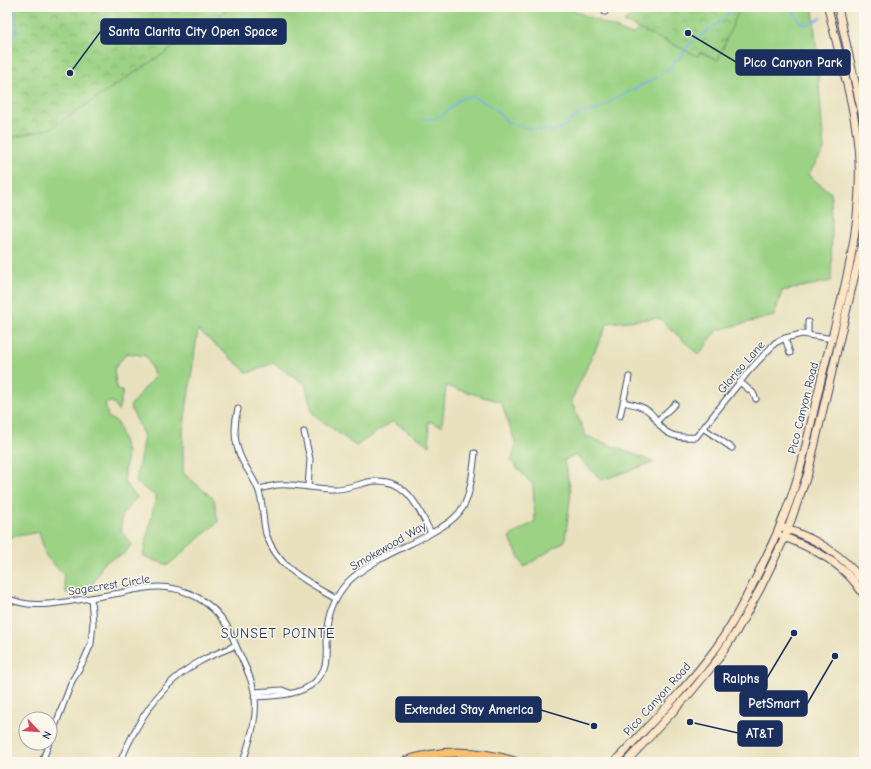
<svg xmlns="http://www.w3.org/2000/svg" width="871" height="769" font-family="'Comic Neue',sans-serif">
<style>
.grass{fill:#9bd284;stroke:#5b8071}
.park{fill:url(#park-crowns);stroke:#5b8071}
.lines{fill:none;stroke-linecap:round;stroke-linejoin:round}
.stream{stroke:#77b3e9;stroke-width:1.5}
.street-casing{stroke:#3a4a6c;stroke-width:7}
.secondary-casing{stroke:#3a4a6c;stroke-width:9}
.primary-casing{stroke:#3a4a6c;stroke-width:10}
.street{stroke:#fff;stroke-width:5}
.secondary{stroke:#fde5c5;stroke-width:7}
.primary{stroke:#f9bf6d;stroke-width:8}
.labels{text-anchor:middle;stroke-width:3;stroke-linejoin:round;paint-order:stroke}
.street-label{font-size:12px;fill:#1b2f5e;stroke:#fbf7ec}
.quarter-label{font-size:14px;letter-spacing:1px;fill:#1b2f5e;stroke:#fbf7ec}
.leader{fill:none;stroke:#1b2f5e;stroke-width:1.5}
.callout-dot{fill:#1b2f5e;stroke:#fbf7ec;stroke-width:1.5}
.callout{fill:#1b2f5e;stroke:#1b2f5e;stroke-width:1.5}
.callout-label{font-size:13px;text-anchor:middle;font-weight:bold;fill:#fff}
</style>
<defs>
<pattern id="park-crowns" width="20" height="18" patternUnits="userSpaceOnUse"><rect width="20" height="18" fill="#9bd284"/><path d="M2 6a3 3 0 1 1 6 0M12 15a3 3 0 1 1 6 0" fill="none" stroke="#7eab6f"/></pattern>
</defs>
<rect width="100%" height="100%" fill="#fbf7ec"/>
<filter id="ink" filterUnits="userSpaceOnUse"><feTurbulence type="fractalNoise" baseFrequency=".025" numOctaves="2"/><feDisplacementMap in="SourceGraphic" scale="8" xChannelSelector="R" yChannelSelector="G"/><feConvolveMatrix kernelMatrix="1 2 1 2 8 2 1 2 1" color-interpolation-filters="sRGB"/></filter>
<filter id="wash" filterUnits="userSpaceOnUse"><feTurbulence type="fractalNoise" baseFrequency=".012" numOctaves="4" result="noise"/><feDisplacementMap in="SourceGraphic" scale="16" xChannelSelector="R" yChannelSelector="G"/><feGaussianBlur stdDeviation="0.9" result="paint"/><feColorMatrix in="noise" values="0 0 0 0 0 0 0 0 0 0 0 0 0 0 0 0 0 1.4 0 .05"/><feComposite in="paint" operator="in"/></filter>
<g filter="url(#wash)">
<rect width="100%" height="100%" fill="#e9e1bd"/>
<path class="grass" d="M7 7H565L632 35 664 7H813L824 150 808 175 831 193 832 222 831 281 782 291 774 316 717 330 699 355 659 318 608 323 571 401 586 436 654 462 602 480 576 455 564 460 571 491 565 541 524 567 509 537 535 521 533 485 511 461 516 445 501 402 446 386 442 426 428 421 430 446 393 421 356 446 313 414 305 384 273 363 248 373 198 330 183 431V473L214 499 218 522 168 565 143 556 156 496 136 482 144 436 130 406 155 376 146 356 127 353 114 369 117 390 123 391 118 411 113 402 105 403 108 417 117 422 127 452 124 482 137 497 122 515 121 531 132 544 124 554 104 562 91 588 66 593 63 574 46 556 39 532 7 538Z"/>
<path class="park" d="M7 7H229L216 19 51 128 7 139Z
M644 7H740L718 60 700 52 698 56 624 22C630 15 640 13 644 7Z"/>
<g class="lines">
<path class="stream" d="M790 7 800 22 807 25 821 18
M7 37H11L15 35 17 28 15 7
M422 119C450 123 452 94 473 97 478 98 495 109 499 113 502 116 504 119 507 122 513 126 538 130 546 130L552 131 566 126 570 121 582 112H588L600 109 616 98 656 78 671 67 675 61 680 58 690 44 726 17 734 7"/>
</g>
</g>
<g filter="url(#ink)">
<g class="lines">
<defs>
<path id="street" d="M605 12 607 7
M808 334V322
M785 338 790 353
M740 382 753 393 756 399
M623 402C631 404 640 405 647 410 654 414 656 421 661 427 669 437 685 438 696 437L748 372 775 343 785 338 802 334 833 339
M238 409C233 427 234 445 243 462 248 471 254 479 258 489 264 503 262 519 266 534 278 569 307 581 336 598
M620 416 629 377
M657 421 675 404
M703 428 732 448
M304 432 310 459 308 487
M259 489C264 488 271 486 277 485 295 483 313 489 332 489 344 490 356 485 368 482 406 475 417 506 431 533
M7 598C26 607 46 605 66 602 84 599 102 596 120 593 133 590 146 587 159 587 187 587 213 603 227 626 231 633 234 641 237 648 243 662 251 676 254 691 259 715 250 740 243 762
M254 692 282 690 290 693
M254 697C274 696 300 696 315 682 329 668 326 655 326 637 327 618 333 599 346 584 364 564 401 549 426 536 442 527 459 519 466 501 472 486 473 469 475 453
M50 740 72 681 84 660 91 644 93 623 91 598
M42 762 49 743
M120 762C137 722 159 684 199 662 211 655 224 651 236 645"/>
<path id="secondary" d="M838 7 864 122
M784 528C819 540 840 553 864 582
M782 536C807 546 833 558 851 578 856 583 860 590 864 595
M614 762C649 725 686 689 716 648 735 621 750 591 764 561 778 533 790 503 799 473 809 436 816 398 826 360 843 296 862 228 859 161 857 109 839 58 828 7
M626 762 691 692 718 659 736 632 760 589 785 537 808 473 858 262 864 232"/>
<path id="primary" d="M403 762C439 749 480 750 516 762"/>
</defs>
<use href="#street" class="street-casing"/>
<use href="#secondary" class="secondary-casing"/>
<use href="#primary" class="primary-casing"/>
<use href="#street" class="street"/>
<use href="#secondary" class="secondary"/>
<use href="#primary" class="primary"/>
</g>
</g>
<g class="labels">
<g class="street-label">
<text transform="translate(741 367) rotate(-49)" y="4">Gloriso Lane</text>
<text transform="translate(803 408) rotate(-76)" y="4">Pico Canyon Road</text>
<text transform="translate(388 546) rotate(-30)" y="4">Smokewood Way</text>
<text transform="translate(109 585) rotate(-9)" y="4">Sagecrest Circle</text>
<text transform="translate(657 699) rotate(-48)" y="4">Pico Canyon Road</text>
</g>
<g class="quarter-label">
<text x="278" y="638">SUNSET POINTE</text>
</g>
</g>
<path class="leader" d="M70 73L101 31M688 33L736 62M794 633L767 678M835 656L807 704M594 726L541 710M690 722L738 733"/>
<g class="callout-dot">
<circle cx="70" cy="73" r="4"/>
<circle cx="688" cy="33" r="4"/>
<circle cx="794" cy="633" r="4"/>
<circle cx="835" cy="656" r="4"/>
<circle cx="594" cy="726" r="4"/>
<circle cx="690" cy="722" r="4"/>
</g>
<g class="callout">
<rect x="101" y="19" width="185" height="25" rx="4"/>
<rect x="736" y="50" width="114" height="25" rx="4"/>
<rect x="715" y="666" width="52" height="25" rx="4"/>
<rect x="740" y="691" width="67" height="25" rx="4"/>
<rect x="396" y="697" width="145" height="25" rx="4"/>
<rect x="738" y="721" width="44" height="25" rx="4"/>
</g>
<g class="callout-label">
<text x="193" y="36">Santa Clarita City Open Space</text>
<text x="793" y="67">Pico Canyon Park</text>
<text x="741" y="683">Ralphs</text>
<text x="774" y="708">PetSmart</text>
<text x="469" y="714">Extended Stay America</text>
<text x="760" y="738">AT&amp;T</text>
</g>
<rect width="871" height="769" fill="none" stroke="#fbf7ec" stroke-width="24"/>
<g transform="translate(38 731) rotate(115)"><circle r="19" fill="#fbf7ec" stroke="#a1a7b3"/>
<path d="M0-3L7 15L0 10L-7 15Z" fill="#d1495b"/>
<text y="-6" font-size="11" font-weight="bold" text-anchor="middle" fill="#1b2f5e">N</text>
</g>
</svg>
